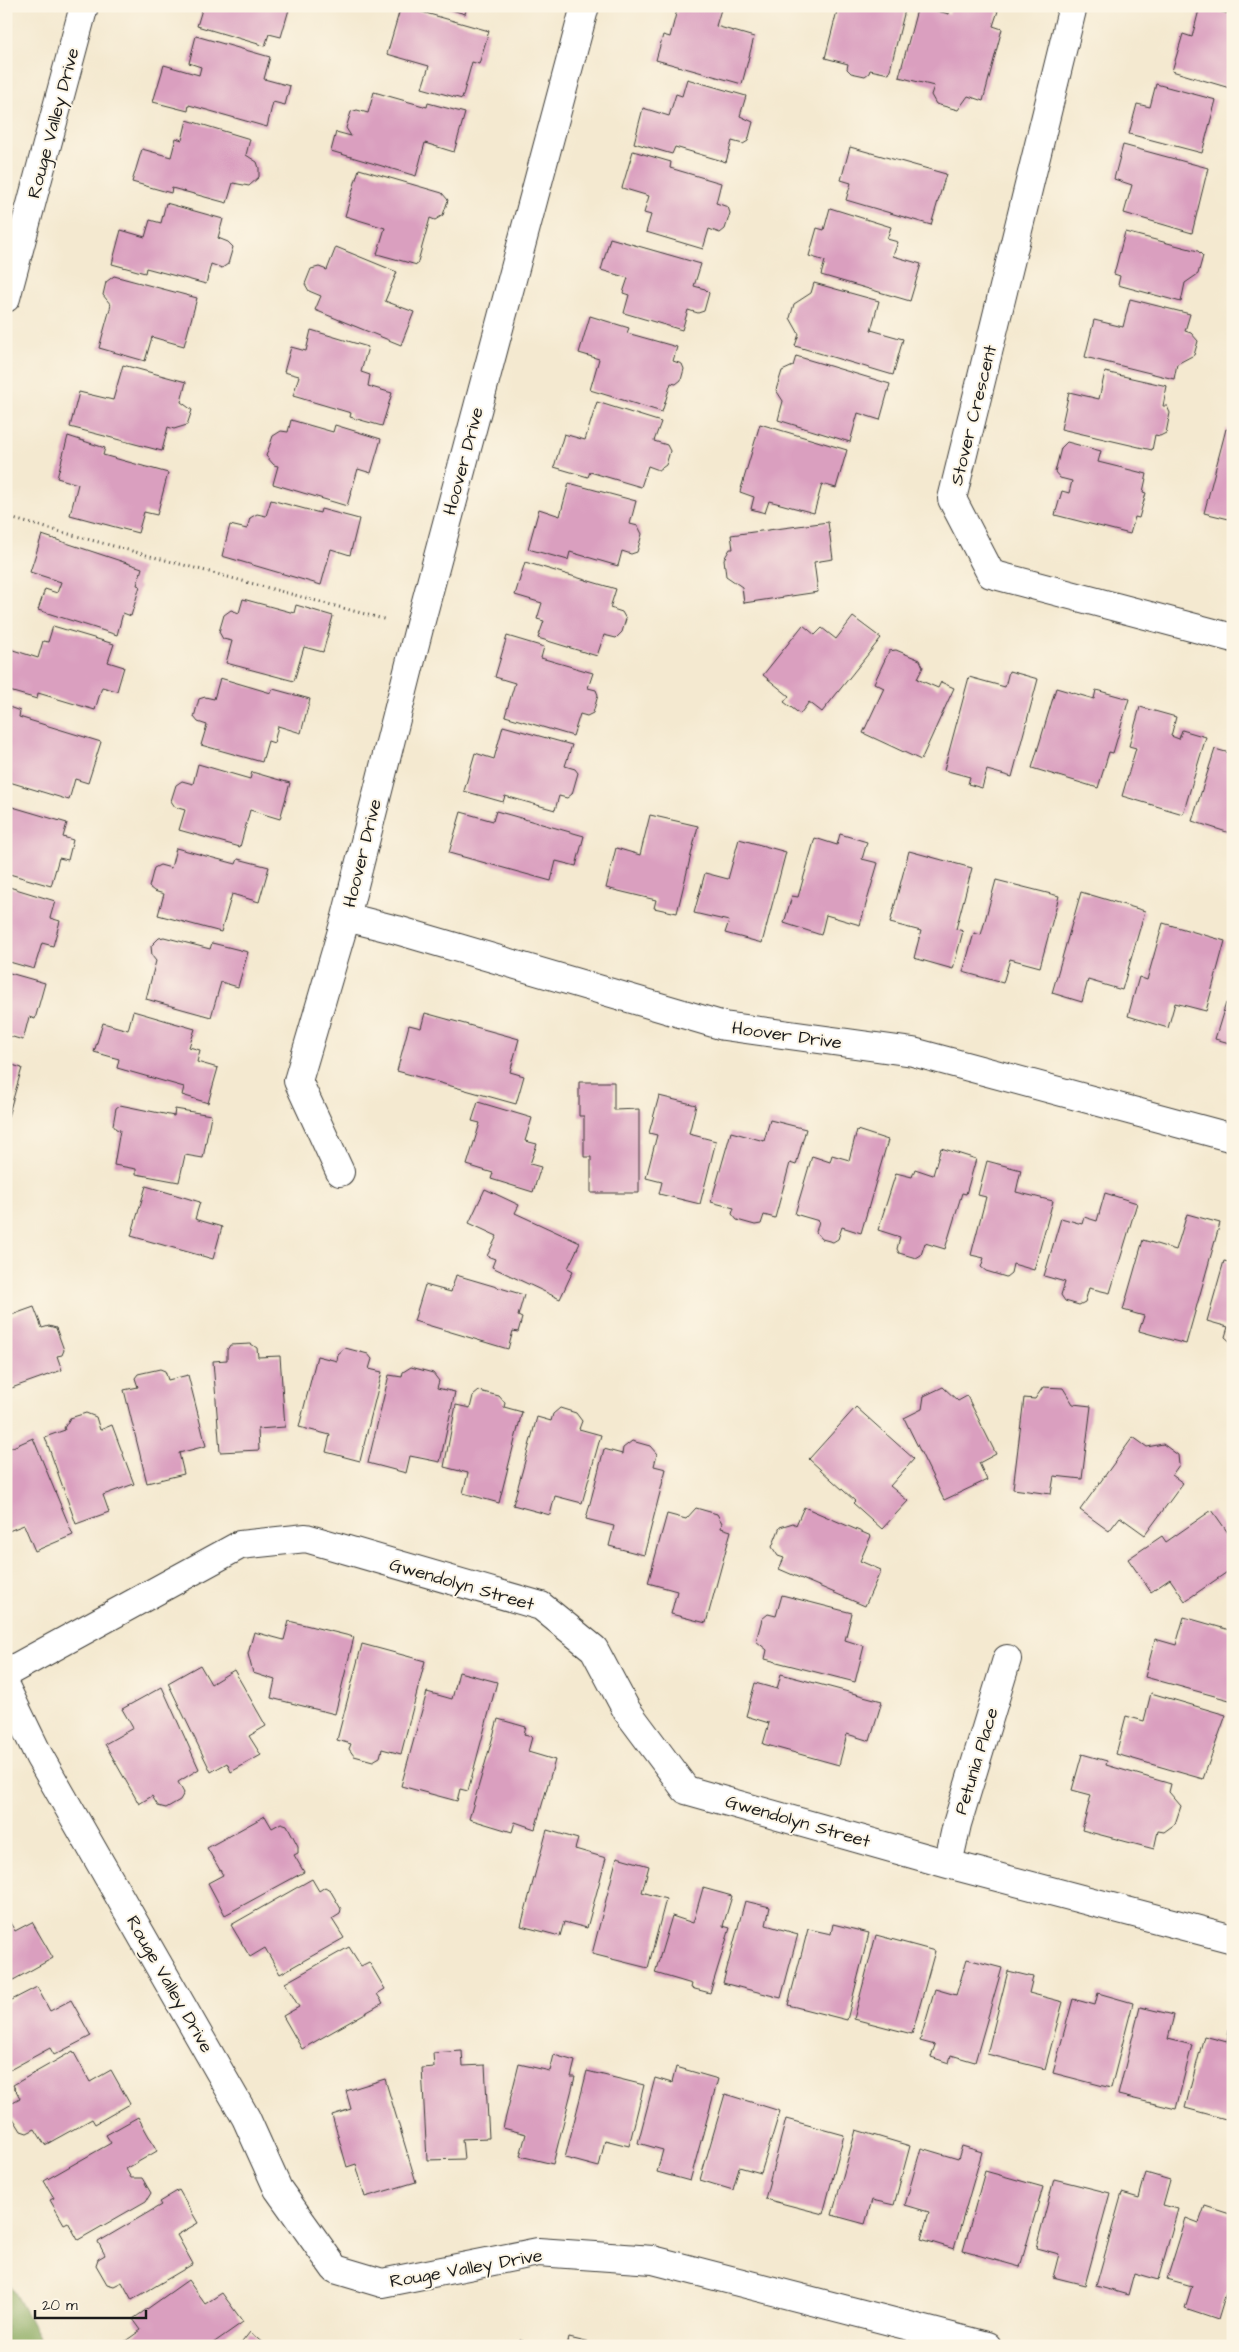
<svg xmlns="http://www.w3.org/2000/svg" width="1239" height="2352" font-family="'Architects Daughter',sans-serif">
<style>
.forest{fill:#86a75c;stroke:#51623c}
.building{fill:#da9fbf}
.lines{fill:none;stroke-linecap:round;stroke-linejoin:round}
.street-casing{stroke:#3c3b37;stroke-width:30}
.path{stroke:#3c3b37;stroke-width:3;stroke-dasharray:1 4;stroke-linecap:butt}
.street{stroke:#fff;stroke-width:28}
.labels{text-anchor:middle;stroke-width:4;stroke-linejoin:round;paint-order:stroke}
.street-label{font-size:18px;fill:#1c1c1c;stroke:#fcf5e5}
</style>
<rect width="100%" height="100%" fill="#fcf5e5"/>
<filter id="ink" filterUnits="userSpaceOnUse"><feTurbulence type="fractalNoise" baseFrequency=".02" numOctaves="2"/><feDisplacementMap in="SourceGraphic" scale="10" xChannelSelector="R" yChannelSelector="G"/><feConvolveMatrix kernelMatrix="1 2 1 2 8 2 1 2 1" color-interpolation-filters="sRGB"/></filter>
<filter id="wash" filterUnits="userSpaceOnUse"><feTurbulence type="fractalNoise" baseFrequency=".0096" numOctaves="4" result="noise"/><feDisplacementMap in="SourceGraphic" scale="20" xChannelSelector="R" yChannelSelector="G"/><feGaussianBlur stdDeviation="1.12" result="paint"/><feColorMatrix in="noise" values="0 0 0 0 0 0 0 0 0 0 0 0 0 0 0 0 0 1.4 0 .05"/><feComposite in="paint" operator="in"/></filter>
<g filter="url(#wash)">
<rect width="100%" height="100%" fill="#f4e9d0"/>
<path class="forest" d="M6 2276 44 2346H6Z"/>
<g id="blocks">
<path class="building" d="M203 6H290L281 37 269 34 265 46 197 26Z
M401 6 489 31 479 64 472 62 462 99 422 88 429 66 387 54Z
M439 6H467L465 14Z
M678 6H722L716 26 754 37 742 84 656 60 663 35 670 37Z
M832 6H906L889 74 870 70 869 73 865 76 851 73 847 69 848 64 825 58 837 11 831 9Z
M918 6 949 14 951 6H982L998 11 993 26 1002 29 983 101 968 96 958 110 936 104 931 95 934 86 899 77Z
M1200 6 1233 15V89L1172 71 1183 34 1192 37Z
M196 36 270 57 264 79 290 86 285 105 273 102 267 127 189 105 188 111 153 102 164 65 199 75 201 67 189 63Z
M687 79 746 96 740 116 753 122 748 141 743 144 732 141 726 162 675 147 672 154 634 143 643 108 669 116 676 94 682 96Z
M1156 84 1216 100 1202 153 1129 134 1137 104 1150 107Z
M374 92 427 107 428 103 465 113 454 152 425 143 416 176 331 151 336 132 351 136 346 128 351 112 357 110 368 113Z
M187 120 250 139 246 155 257 162 259 168V177L249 186 233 183 227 203 172 188 171 193 132 182 142 149 171 157 176 138 182 140Z
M1123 145 1208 168 1192 233 1124 213 1132 185 1114 179Z
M850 147 946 174 931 225 846 200 851 183 841 180Z
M633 151 671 162 670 168 721 183 716 203 728 207 730 213 725 229 720 233 709 229 703 249 646 232 651 215 644 213 649 196 622 188Z
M359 169 442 193 448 200 443 215 435 220 430 218 417 265 377 254 385 228 345 216Z
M166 203 223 219 218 238 228 242 233 247 228 264 222 268 211 264 206 284 146 268 145 273 112 264 121 230 145 237 150 220 161 223Z
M830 208 891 227 887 239 898 242 893 256 921 264 910 301 821 275 825 261 809 256 817 228 824 230Z
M1125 232 1198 251 1203 256 1198 274 1185 283 1181 302 1118 285 1120 276 1114 274Z
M610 238 701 264 694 286 705 289 709 293 704 311 698 313 688 310 682 330 624 313 629 295 623 293 628 278 601 270Z
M336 247 397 272 385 301 414 312 401 345 315 310 321 296 309 291 305 284 311 269 319 267 327 270Z
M114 276 197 298 184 346 152 337 145 361 99 348 111 305 103 295 106 282Z
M814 283 879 301 871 330 903 339 893 375 795 346 799 334 790 318 794 304 811 293Z
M1130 299 1190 314 1185 331 1191 333 1198 341 1194 355 1177 364 1174 379 1085 357 1094 320 1123 327Z
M590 316 629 328 627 333 677 347 673 361 682 364 684 369 681 380 676 384 671 383 662 412 590 390 599 359 579 353Z
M311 330 368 347 361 372 370 375 368 386 392 393 382 426 350 417 351 413 293 396 299 376 284 372 291 347 306 351Z
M796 356 890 384 880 420 858 413 850 442 778 420 783 401 776 390 782 371 793 366Z
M123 365 186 382 181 402 192 410 187 425 174 429 168 427 162 451 70 427 79 392 113 400Z
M1105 372 1167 386 1163 406H1167L1170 413 1166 433 1160 436 1155 435 1152 450 1061 429 1069 392 1099 399Z
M597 402 661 422 654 441 667 445 670 451 666 465 659 470 648 466 641 487 590 472 588 477 554 467 564 434 585 440Z
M291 420 333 432 335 425 381 439 371 473 358 469 347 506 273 484 278 466 274 465 266 456 273 436 281 431 288 432Z
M760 424 847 450 836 488 822 484 814 513 769 501 765 513 751 509 754 497 740 492Z
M1226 429 1233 431V520L1204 513Z
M68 436 105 448 103 455 168 473 157 515 144 512 138 533 70 515 78 484 57 478Z
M1067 442 1101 451 1098 462 1147 474 1143 492 1146 493 1139 518 1135 517 1130 534 1055 515 1062 491 1069 493 1072 481 1060 478 1055 472 1061 448Z
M569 483 636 501 630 524 638 526 642 534 637 552 631 554 622 551 618 566 570 552 568 560 528 549 539 509 560 516Z
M271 500 320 513 321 509 359 519 350 555 331 549 321 585 222 556 230 525 247 529 250 518 257 514 266 516Z
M828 522 833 559 814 562 818 592 744 603 742 587 726 576 724 559 730 549H733L731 535Z
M42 535 142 568 137 585 140 586 131 616 123 613 117 635 38 610 45 589 57 593 61 582 30 572Z
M525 562 616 589 610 608 622 612 626 619 622 632 616 638 604 635 597 656 538 638 544 621 537 619 542 603 515 595Z
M243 599 294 613 296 605 333 616 323 652 304 647 294 681 226 663 232 641 223 639 219 632 224 615 231 610 239 613Z
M853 617 881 638 822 712 809 702 800 714 784 702 789 696 763 675 803 625 815 635 822 628 836 639Z
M53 626 114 644 108 662 124 667 117 691 102 687 95 710 38 693 37 699 6 690V663L10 649 38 658 43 641 48 642Z
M507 636 544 647 541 658 593 673 588 688 596 690 598 695 593 713 587 716 580 714 573 736 505 716 515 683 495 677Z
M896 650 920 660 923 667 917 679 938 688 941 682 954 688 921 760 863 733 884 688 874 683 889 651Z
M1009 671 1038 679 1012 777 987 770 982 788 968 784 970 777 944 770 969 677 1005 687Z
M220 678 271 693 273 689 310 699 301 733 278 726 274 743 268 741 262 762 201 745 207 725 198 722 194 717 199 699 205 697 214 699Z
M1056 688 1094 699 1096 690 1129 699 1113 753 1109 752 1098 788 1032 768Z
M6 706 20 711 19 717 101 742 88 783 75 779 69 800 6 781V756L9 747 6 746Z
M1140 707 1176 717 1171 736 1179 739 1182 730 1206 737 1183 814 1122 796 1136 748 1129 746Z
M503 726 572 745 565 766 575 769 578 773 572 794 567 798 559 796 555 810 505 796 503 802 464 791 475 753 494 759Z
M1215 749 1233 754V834L1192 821Z
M198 764 250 779 252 772 290 783 280 819 250 810 240 847 179 830 185 810 175 807 171 801 176 785 182 781 193 784Z
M6 805 67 823 63 837 73 840 68 860 59 858 51 886 6 873Z
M496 811 584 836 576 866 556 861 551 881 449 853 461 812 493 821Z
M650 815 698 826 677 913 654 908 656 900 606 888 616 848 640 855Z
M840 834 867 842 862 859 878 863 860 925 826 915 821 935 784 923 792 896 798 897 815 838 837 845Z
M739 839 786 852 762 943 725 933 729 921 694 913 705 873 728 879Z
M176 848 236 864 238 859 269 867 259 902 232 894 221 932 158 915 164 894 154 891 149 887 154 868 160 865 171 868Z
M909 851 972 868 956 929 963 931 953 969 914 958 921 931 890 923Z
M996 880 1059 896 1040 967 1010 959 1003 983 963 972 974 933 981 935Z
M6 886 55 901 50 918 60 921 53 946 42 943 34 969 6 961Z
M1081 892 1145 911 1122 990 1088 980 1082 1002 1052 993Z
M1163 923 1225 941 1206 1011 1175 1003 1168 1028 1128 1016 1139 977 1147 980Z
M164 937 210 949 212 943 248 952 238 987 221 982 211 1017 146 999 156 961 152 956 151 946 159 938Z
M6 972 45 983 35 1019 29 1017 23 1040 6 1035Z
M1226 1003 1233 1005V1044L1215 1039Z
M133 1011 195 1029 189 1047 200 1050 197 1062 218 1068 208 1103 182 1095 184 1087 117 1068 119 1059 94 1052 103 1023 128 1030Z
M425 1013 519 1039 510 1072 524 1076 516 1104 397 1071 409 1025 421 1028Z
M6 1063 22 1068 7 1120H6Z
M579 1082H614V1110L639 1109V1193H591V1157H584V1116H579Z
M659 1096 696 1105 689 1134 716 1141 700 1204 659 1194 662 1182 646 1178 657 1135 649 1133Z
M478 1102 532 1118 525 1141 537 1144 530 1164 541 1167 533 1192 491 1179 493 1173 467 1165 480 1123 472 1121Z
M120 1105 174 1116 175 1109 211 1115 203 1158 185 1155 179 1182 136 1174V1169L114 1165 120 1130 116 1129 113 1125 116 1108Z
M770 1120 806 1129 796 1165 790 1163 775 1218 764 1215 761 1224 755 1225 737 1220 732 1214 734 1208 711 1202 731 1132 764 1141Z
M857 1130 888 1140 861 1233 842 1227 838 1239 833 1242 822 1239 816 1232 819 1221 795 1214 812 1156 830 1162 832 1155 849 1160Z
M941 1148 976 1159 966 1194 962 1193 945 1249 925 1243 921 1255 916 1258 899 1253 897 1249 900 1237 878 1230 896 1173 912 1177 915 1169 933 1175Z
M987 1161 1021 1170 1016 1192 1053 1201 1034 1270 1013 1264 1011 1273 1006 1277 986 1271 981 1267 984 1258 971 1255 986 1197 978 1195Z
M146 1186 200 1202 195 1219 222 1227 213 1259 131 1236Z
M485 1189 519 1205 515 1213 580 1243 568 1268 573 1271 560 1299 492 1267 495 1259 487 1256 497 1236 469 1223Z
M1105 1193 1137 1203 1110 1293 1089 1288 1085 1302 1079 1305 1065 1301 1061 1295 1065 1282 1044 1276 1061 1218 1082 1224 1084 1217 1097 1221Z
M1187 1214 1220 1223 1186 1344 1139 1331 1144 1316 1123 1310 1143 1240 1176 1250Z
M1224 1261 1233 1263V1344L1225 1337 1228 1327 1207 1321Z
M456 1275 524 1295 518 1316 522 1318 518 1332 513 1331 508 1349 414 1321 425 1285 451 1292Z
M34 1307 42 1328 49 1326 56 1328 64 1350 62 1355 57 1356 62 1370 6 1390V1317Z
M251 1344 257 1348 258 1357 280 1356 285 1427 258 1429 259 1450 220 1452 213 1361 227 1360V1350L230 1345Z
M345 1348 368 1354 372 1359 369 1369 382 1372 360 1461 326 1452 330 1435 299 1427 317 1356 337 1361 338 1354Z
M411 1367 433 1373 439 1381 437 1388 455 1392 440 1462 410 1456 406 1473 368 1463 389 1375 402 1377 403 1372Z
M160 1369 165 1371 168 1380 188 1375 206 1446 179 1453 184 1474 147 1483 124 1390 138 1387 135 1378 138 1374Z
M943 1387 958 1401 967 1396 996 1454 979 1463 987 1480 944 1500 904 1418 922 1409 924 1396Z
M1043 1387 1063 1388 1073 1404 1091 1406 1082 1479 1054 1476 1051 1494 1013 1489 1024 1398 1035 1399Z
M479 1391 499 1396 505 1403 504 1407 522 1412 499 1503 463 1493 468 1473 444 1467 456 1405 470 1408 473 1396Z
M856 1407 914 1459 890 1486 908 1501 882 1529 853 1503 855 1501 809 1459Z
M560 1408 576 1413 582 1421 579 1429 601 1435 582 1503 555 1496 550 1515 513 1505 537 1417 551 1421 553 1414Z
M86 1413 96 1417 100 1430 112 1425 134 1484 103 1495 109 1512 76 1524 45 1437 65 1430 64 1428 70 1418Z
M1133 1437 1147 1447 1163 1444 1178 1455 1179 1465 1172 1475 1183 1483 1145 1535 1120 1517 1109 1531 1080 1510Z
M33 1438 73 1535 35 1551 24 1525 6 1532V1450Z
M632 1441 650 1446 657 1454 654 1466 666 1469 644 1555 609 1546 614 1526 586 1519 604 1449 622 1454 623 1448Z
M804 1507 871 1536 860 1561 881 1570 865 1606 779 1569 784 1558 778 1556 772 1547 780 1527 793 1523 796 1525Z
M696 1508 717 1514 722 1523 721 1528 731 1531 706 1623 671 1614 677 1591 648 1583 667 1514 686 1519Z
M1212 1510 1233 1540V1568L1185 1601 1170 1579 1151 1592 1128 1559 1162 1536 1166 1542Z
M782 1595 852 1613 845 1640 864 1646 855 1682 765 1659 767 1650 756 1641 762 1619 768 1614 776 1616Z
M1184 1617 1233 1631V1701L1145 1677 1155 1639 1176 1645Z
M289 1621 354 1637 335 1714 271 1698 275 1680 253 1673 248 1654 254 1632 284 1640Z
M362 1644 425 1661 401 1754 382 1749 380 1757 373 1761 354 1756 349 1749 351 1744 337 1740Z
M200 1665 211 1684 234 1670 266 1726 249 1736 261 1755 231 1772 227 1763 211 1772 168 1683Z
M459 1672 497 1682 468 1791 460 1789 457 1801 401 1786 427 1692 452 1699Z
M781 1674 882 1701 870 1741 847 1734 839 1765 763 1744 769 1723 746 1716 755 1683 777 1689Z
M162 1687 199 1769 178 1782 184 1793 180 1800 166 1808 158 1806 152 1796 139 1804 105 1744 133 1728 122 1709Z
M1151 1693 1226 1715 1203 1779 1116 1754 1126 1716 1144 1721Z
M498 1719 526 1727 524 1735 532 1737 528 1752 555 1760 535 1829 515 1822 512 1832 469 1819Z
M1082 1754 1107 1761 1106 1765 1171 1784 1169 1792 1181 1806 1175 1824 1164 1832 1158 1831 1154 1849 1082 1830 1091 1795 1072 1790Z
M265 1816 272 1828 281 1823 287 1825 298 1846V1853L294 1855 304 1872 225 1915 208 1883 223 1875 207 1848Z
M547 1830 578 1839 575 1849 606 1858 587 1928 564 1922 560 1936 521 1926Z
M617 1857 649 1866 642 1892 666 1899 648 1968 592 1954Z
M312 1879 319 1891 325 1887 330 1890 341 1909 340 1914 332 1919 344 1938 280 1974 265 1948 250 1957 231 1925Z
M703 1888 732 1896 723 1926 730 1928 710 1993 691 1988 692 1984 655 1973 672 1916 693 1923Z
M745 1901 770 1907 766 1925 798 1934 781 1998 723 1983Z
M6 1916 15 1931 32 1922 53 1958 6 1984Z
M833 1924 869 1933 847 2020 788 2005 808 1929 831 1934Z
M876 1935 935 1951 912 2034 854 2019Z
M349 1947 361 1966 369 1962 385 1989 377 1994 383 2003 302 2049 283 2016 299 2007 285 1983Z
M967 1959 1002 1968 975 2062 951 2055 949 2063 931 2057 935 2045 920 2041 935 1989 956 1995Z
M1008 1971 1033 1977 1029 1993 1063 2002 1045 2069 987 2054Z
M37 1987 50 2011 71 2000 91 2036 54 2055 50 2048 6 2072V2003Z
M1098 1993 1133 2003 1111 2088 1053 2073 1073 1999 1095 2005Z
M1140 2007 1174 2015 1168 2039 1192 2045 1176 2109 1118 2095Z
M1229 2030 1233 2031V2121L1185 2108 1204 2036 1227 2042Z
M73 2051 90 2082 111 2070 130 2104 95 2124 92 2119 45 2145 35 2129 27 2133 21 2131 8 2110 9 2104 20 2098 13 2085Z
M462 2051 463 2066 485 2065 489 2138 462 2139 464 2159 427 2160 422 2068 434 2067 433 2053Z
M554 2055 575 2061 571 2077H575L553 2164 520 2156 526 2134 503 2128 519 2064 550 2071Z
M676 2067 718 2079 690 2181 657 2172 663 2150 638 2143 655 2078 672 2083Z
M587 2071 644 2085 629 2146 605 2140 599 2167 565 2158Z
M385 2079 416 2182 365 2197 356 2164 347 2167 332 2115 351 2109 346 2091Z
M725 2094 780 2111 761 2173 739 2167 733 2190 700 2180Z
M138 2117 157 2151 126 2169 131 2178H142L151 2193 146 2201 78 2240 68 2222 64 2224 50 2200 54 2198 44 2181 111 2143 106 2135Z
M786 2119 844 2135 823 2214 765 2199Z
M856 2130 910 2146 894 2205 872 2200 865 2224 832 2215Z
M962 2146 982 2152 954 2249 921 2239 929 2212 905 2205 921 2148 958 2159Z
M985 2171 1043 2187 1020 2267 963 2251Z
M1146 2173 1170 2180 1163 2205 1178 2209 1158 2280 1134 2273 1128 2295 1096 2286 1122 2193 1139 2198Z
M1054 2179 1110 2193 1085 2285 1053 2277 1059 2254 1036 2248Z
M179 2190 198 2223 177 2235 193 2264 132 2300 122 2282 114 2286 107 2284 96 2265 98 2259 105 2255 98 2242 161 2205 159 2202Z
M1205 2206 1233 2215V2270L1218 2319 1185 2308 1192 2286 1167 2279 1186 2218 1199 2223Z
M188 2280 205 2304 222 2293 243 2322 209 2346H127L124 2342 141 2330 133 2319Z
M250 2332 266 2346H239Z
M569 2338 599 2345 598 2346H567Z
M520 2340 539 2345V2346H519Z"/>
</g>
</g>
<g filter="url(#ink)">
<use href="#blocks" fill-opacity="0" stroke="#3c3b37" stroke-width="1"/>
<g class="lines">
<defs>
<path id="street" d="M1073 6 952 499 991 574 1233 638
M6 298 84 6
M346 917 397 930 724 1026 913 1052 1233 1138
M340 1172 298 1081 346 917 419 628 585 6
M6 1673 240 1545 306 1538 541 1606 594 1649 627 1711 686 1790 948 1864 1233 1939
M6 1688 39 1756 246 2118 278 2189 335 2269 382 2283 538 2252 653 2260 987 2346
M948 1864 957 1824 1007 1659"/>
</defs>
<use href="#street" class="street-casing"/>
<path class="path" d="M6 517 387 620"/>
<use href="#street" class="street"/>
</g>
</g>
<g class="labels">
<g class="street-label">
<text transform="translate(53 123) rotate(-75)" y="6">Rouge Valley Drive</text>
<text transform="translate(973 415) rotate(-76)" y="6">Stover Crescent</text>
<text transform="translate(463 461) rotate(-75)" y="6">Hoover Drive</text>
<text transform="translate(362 853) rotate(-76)" y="6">Hoover Drive</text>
<text transform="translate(787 1035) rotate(8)" y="6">Hoover Drive</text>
<text transform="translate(462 1584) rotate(16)" y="6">Gwendolyn Street</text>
<text transform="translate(976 1761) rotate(-73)" y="6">Petunia Place</text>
<text transform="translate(798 1821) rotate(16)" y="6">Gwendolyn Street</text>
<text transform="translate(170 1984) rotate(60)" y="6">Rouge Valley Drive</text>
<text transform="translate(466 2268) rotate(-10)" y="6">Rouge Valley Drive</text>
</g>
</g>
<rect width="1239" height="2352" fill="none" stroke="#fcf5e5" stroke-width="25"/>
<path d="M35 2310v8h111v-8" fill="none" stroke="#1c1c1c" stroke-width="2.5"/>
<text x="42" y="2310" font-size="15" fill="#1c1c1c" stroke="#fcf5e5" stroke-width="4" paint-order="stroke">20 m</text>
</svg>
